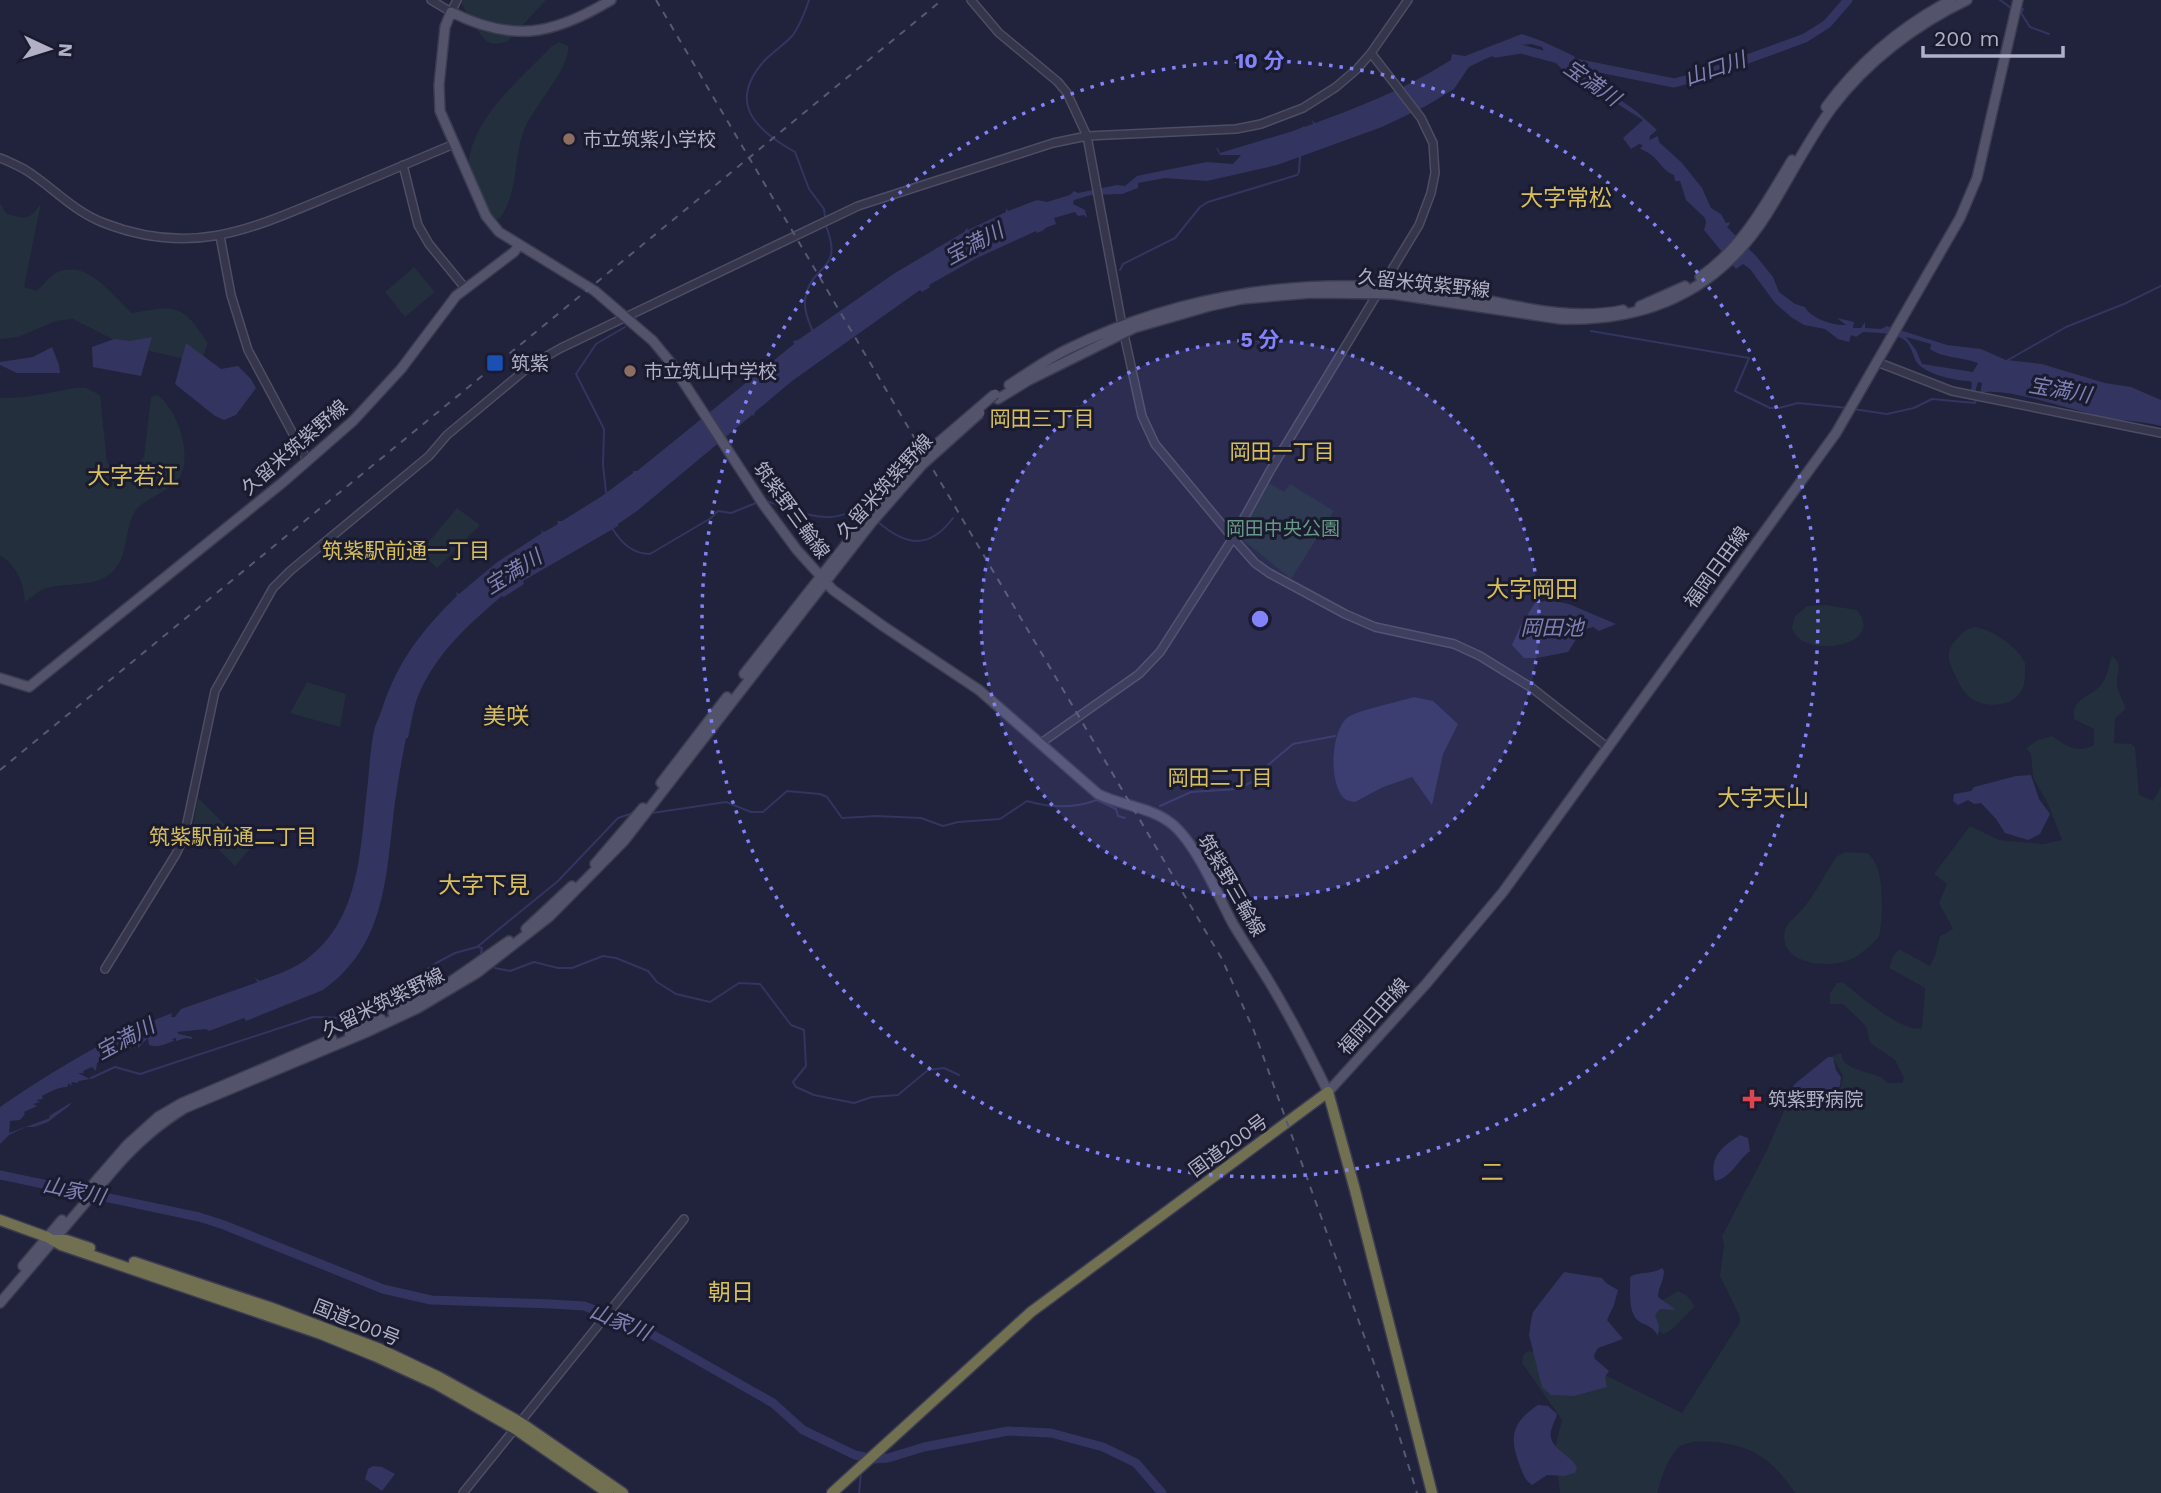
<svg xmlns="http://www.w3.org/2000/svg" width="2161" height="1493" font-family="'Work Sans','Noto Sans JP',sans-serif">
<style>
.green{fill:#232f3c}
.water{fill:#333560;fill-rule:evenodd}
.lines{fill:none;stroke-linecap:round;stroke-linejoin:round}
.stream{stroke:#333560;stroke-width:2}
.river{stroke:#333560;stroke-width:9}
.minor-casing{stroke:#4d4d63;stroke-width:10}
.major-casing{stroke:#3b3c51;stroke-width:12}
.highway-casing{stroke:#3d3d52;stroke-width:13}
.minor{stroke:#35364b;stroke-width:7}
.major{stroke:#53546b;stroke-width:9}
.highway{stroke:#717152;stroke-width:10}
.rail{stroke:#575872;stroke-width:2;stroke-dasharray:7 7;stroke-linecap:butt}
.major-bridge-casing{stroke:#3b3c51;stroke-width:12;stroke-linecap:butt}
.major-bridge{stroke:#53546b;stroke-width:9}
.ring{fill:none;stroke:#8283fa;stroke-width:3.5;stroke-dasharray:3.5 7}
.education-dot{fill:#8d6e63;stroke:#1a1b2f;stroke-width:2.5}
.transit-dot{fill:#1a4fb4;stroke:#1a1b2f;stroke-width:2.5}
.health-dot{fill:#e0444e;stroke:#1a1b2f;stroke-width:2.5}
.labels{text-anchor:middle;stroke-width:6;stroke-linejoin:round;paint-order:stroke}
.poi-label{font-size:19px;fill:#b0b0c7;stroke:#1a1b2f;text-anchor:start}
.street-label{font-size:19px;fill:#b0b0c7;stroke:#1a1b2f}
.park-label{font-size:19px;fill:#669885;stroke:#1a1b2f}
.water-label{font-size:21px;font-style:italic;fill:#7f81b4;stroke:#1a1b2f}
.neighbourhood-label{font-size:21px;fill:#d6bf5c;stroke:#1a1b2f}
.quarter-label{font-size:23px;fill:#d6bf5c;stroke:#1a1b2f}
.centre{fill:#8283fa;stroke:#1a1b2f;stroke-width:3.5}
.ring-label{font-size:21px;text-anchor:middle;font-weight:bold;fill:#8283fa;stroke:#1a1b2f;stroke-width:6;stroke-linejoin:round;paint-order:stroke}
</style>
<rect width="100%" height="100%" fill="#21223b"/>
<path class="green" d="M459 0H546L507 42C501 43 495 45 490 43 479 38 466 10 459 0Z
M559 42 568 46C571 67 534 106 525 128 513 156 519 193 500 218 487 222 481 216 476 205 446 137 510 90 552 46Z
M0 203 6 213C24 220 31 220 41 203L24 287 37 291C43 285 50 275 58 272 88 259 112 296 132 313 177 305 182 304 208 343L202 359 189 360 124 345 73 319 56 321 18 337 0 339Z
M414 267 435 292 405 317 385 292Z
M75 388H86L100 395 107 462C121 480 131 469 144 457L151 397 157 395C178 408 196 462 176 482 165 493 146 498 136 510 123 528 130 559 110 574 90 588 69 582 47 588 39 590 32 597 25 602 23 581 18 568 0 555V398L25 397Z
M1269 483 1284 492 1290 484 1334 511 1291 579 1238 536Z
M457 508 480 525 437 568 420 552Z
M1826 605 1857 610C1888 647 1799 661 1792 627L1795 616 1807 606Z
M1976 627C1994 631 2017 646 2025 663 2025 671 2026 682 2022 690 2013 708 1982 709 1968 696 1962 690 1958 681 1954 673 1949 661 1945 653 1954 642 1960 635 1966 628 1976 627Z
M2112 656C2124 665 2116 672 2117 685 2118 692 2123 701 2126 709L2115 718 2114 743 2131 744 2135 747 2139 795 2153 801 2161 786V1493H1795C1785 1478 1773 1463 1757 1454 1742 1444 1692 1435 1678 1448 1666 1460 1662 1478 1657 1493H1560L1555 1448 1562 1420 1522 1363 1523 1356 1527 1351 1534 1352 1601 1373 1682 1413 1740 1322V1317L1720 1276 1724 1245 1722 1236 1766 1152 1787 1104C1807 1108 1823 1099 1840 1089L1843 1076 1832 1056 1841 1053 1844 1062 1853 1068 1881 1077 1888 1083H1902L1904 1078 1895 1060 1870 1043 1866 1026 1843 1004H1830V993L1837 983 1843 982C1857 994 1904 1034 1922 1028L1925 988 1889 968 1893 956 1899 949 1930 966 1935 956 1940 936 1953 929 1939 903 1947 884 1934 874 1970 826 1999 840 2043 844 2062 840 2048 804 2033 777 2031 754 2026 748 2038 740 2052 736C2066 746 2077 754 2094 745V729L2074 719C2071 697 2091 698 2102 684 2107 677 2109 664 2112 656Z
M307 682 346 694 340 727 290 713Z
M198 798 250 849 235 866 193 824Z
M1845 852 1867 853C1886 865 1883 917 1879 937 1871 945 1860 956 1849 960 1827 969 1777 964 1785 930 1787 923 1793 919 1798 914 1814 897 1824 875 1837 856Z
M1678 1291 1686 1295 1695 1306 1671 1330 1664 1334 1657 1331 1651 1307Z"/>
<path class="water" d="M1522 34 1542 41 1574 56 1582 73 1595 87 1612 99H1619L1636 111 1657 130 1650 136 1649 140 1658 136 1659 142 1682 163 1702 188 1711 208 1721 214 1726 223 1729 222 1730 224 1727 227 1756 256 1773 277 1779 292 1795 304 1805 307C1810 318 1834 326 1846 325L1837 318 1854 322 1853 328H1861L1865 322V328L1881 329 1887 326 1947 345 1981 349 2006 360 2042 364 2105 383 2131 387 2161 400V426C2141 421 2122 421 2102 417 2079 412 1997 384 1980 394L1982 383 1978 382 1975 392 1971 391 1972 383 1970 381C1956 381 1930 375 1919 365 1912 358 1913 344 1901 338 1892 332 1874 333 1863 332L1856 337 1851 335 1849 342 1838 339 1825 329 1804 325 1791 317 1775 303 1750 269 1743 264 1736 269 1704 230 1706 223 1705 218 1686 200 1680 181H1675L1674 175C1660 170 1659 155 1640 149L1643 145 1639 144 1631 149 1623 138 1643 120 1589 86 1579 87 1555 62 1548 59 1542 47 1531 44 1520 45 1483 60 1469 67 1454 89 1426 106 1382 127 1277 165 1207 181 1165 178 1138 183V188L1122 194 1091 195 1074 200 1073 204 1085 210 1087 218 1084 215 1078 216 1075 212 1054 218 1056 224 1045 228 1044 230 1037 233 1036 231 977 258 929 285 930 287 922 292 920 290 792 381 755 412 754 416 752 415 637 511 618 524V526L523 581 524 584 504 597 502 596C469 624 436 653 418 696 413 709 411 725 408 738H406C402 759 398 780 395 802 386 874 387 945 323 990L246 1021 244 1018 209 1031 206 1029 177 1032 179 1034 192 1037V1039L186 1038 176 1041V1038L172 1039 174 1041C165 1044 159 1048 149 1045L148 1038 138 1048V1042L134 1049 136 1040 134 1043 131 1042 130 1049H127L128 1044 125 1042 121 1051 122 1047 118 1045 113 1049 114 1054 107 1053 105 1056 108 1060 104 1059 101 1064V1059L97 1063 96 1071 92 1067 83 1071 84 1073H78L90 1079 79 1081 77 1083 72 1082 71 1086 69 1083 67 1087C59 1087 49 1092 42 1096L43 1099 36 1100 40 1102 33 1104 37 1106 24 1112 25 1114 20 1120 10 1121 9 1133 50 1118 49 1116 72 1102 69 1106 48 1122 34 1127H26L9 1135 0 1144V1107C42 1078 97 1044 143 1024L141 1017 143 1016 147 1023 172 1013 171 1017H175L181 1009 258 982 254 977 260 981C275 975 291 970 304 961 362 921 360 845 368 782 369 769 372 733 376 724 381 714 384 701 389 690 404 653 429 623 457 596L456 592 459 594 496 563 542 533 541 530 544 532 558 524 557 521H562L602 496 633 473V471H637L794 344 793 341 798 340 895 273 964 232 967 228 968 230 1006 212V208L1008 211 1037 200 1047 202 1070 195 1074 191 1078 193 1117 185 1125 186 1137 176 1166 170 1207 162 1233 164 1241 155H1220L1216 148H1218L1220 153 1293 131 1303 127 1302 125 1304 127 1313 124 1312 120 1315 123C1365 105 1406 88 1451 60L1452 54 1465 56ZM1906 337 1931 344 1930 349C1942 358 1962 357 1978 363L1973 372 1922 364 1916 350Z
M152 337 141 376 93 367 92 347 114 339 130 341Z
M186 343 221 369 238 366 251 379 256 388 236 415 224 420 215 416 175 384Z
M52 347 59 365 60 373H17L0 365V362L33 357Z
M1550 600 1569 604 1616 624 1599 631 1593 627 1582 630 1568 652 1537 658H1524L1512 645 1521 625 1535 603Z
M1414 697 1433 701 1458 724 1443 754 1432 805 1412 777 1383 787 1355 802C1352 801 1348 801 1345 799 1328 785 1331 731 1347 718 1357 710 1399 702 1414 697Z
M2031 775 2039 799 2050 814 2040 834 2028 840 2005 833 1996 819 1981 803 1974 804 1968 800 1958 805 1953 801 1954 794 1971 791 1974 787 2016 776Z
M1828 1057H1833L1836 1070 1841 1077 1840 1086C1829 1092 1812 1106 1798 1105 1791 1104 1788 1103 1781 1104L1780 1100 1796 1083Z
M1740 1135 1748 1138 1750 1151C1738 1160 1731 1178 1715 1181 1709 1158 1720 1148 1740 1135Z
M1662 1268 1664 1271C1664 1281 1658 1288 1658 1297L1676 1310 1660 1309 1655 1315 1659 1326 1658 1336C1654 1328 1648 1326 1640 1322 1627 1314 1631 1291 1630 1277 1639 1271 1652 1275 1662 1268Z
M1564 1272 1602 1278 1606 1283 1618 1290 1614 1305 1607 1320 1623 1339 1598 1348 1594 1355 1595 1359 1609 1371 1605 1377 1607 1387 1574 1396 1551 1395 1542 1387 1529 1335 1531 1321 1533 1312Z
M1538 1405 1548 1406 1557 1414C1556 1420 1552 1425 1551 1431 1547 1448 1572 1455 1577 1468L1575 1473 1564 1476 1547 1475 1532 1485C1525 1480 1523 1474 1520 1466 1509 1438 1511 1423 1538 1405Z
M373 1466 382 1467 395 1474 382 1491 365 1479 368 1469Z"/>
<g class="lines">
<path class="stream" d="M809 0C805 12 800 25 793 35 785 44 774 51 765 60 726 103 756 130 795 152L809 189 824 209 825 217
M2000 0 2011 8
M2020 9H2023L2021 13 2030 27 2049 34
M1120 270 1123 264 1175 238 1200 207 1208 202 1297 175 1299 172 1300 156
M1591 331 1749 358 1735 391 1770 408H1779L1798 403 1848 408
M813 332C809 322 804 311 805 300 810 262 845 274 826 226
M2008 360 2066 327 2124 304 2161 286
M1853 409 1887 414 1914 408 1932 399 1975 403 1976 400
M606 492 603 465 604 429 576 374 596 344 625 327
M765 501C787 506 806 518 830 517 843 517 854 507 867 515
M878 522C906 546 929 550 953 518
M612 528C621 543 633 554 650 554L711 518 718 511 731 513 756 503
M1160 806 1191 792 1238 789 1261 777 1268 765 1293 744 1335 736
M652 813 726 802 751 812H763L787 791 820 794 827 797 842 818 876 816 921 818 943 826 958 822 1000 819 1027 801C1050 808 1075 808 1097 800L1116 809 1118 816 1125 818
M478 947 482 948 481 953
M495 968 510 971 534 962 558 968H572L603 956 616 958 648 971 657 982 676 994 710 1002 739 983 760 984 791 1025 804 1030 806 1066 793 1082 796 1087 814 1095 854 1103 872 1097 898 1095 928 1070 944 1068 959 1075
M91 1078 115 1067 140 1074 313 1017 347 1018 366 1014 436 963 455 953 477 947 558 881 618 818 633 813
M859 1493 861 1473"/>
<path class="river" d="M1496 53 1521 49 1565 61 1674 83 1704 75 1805 38 1827 24 1848 0
M0 1175 199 1217 224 1225 383 1289 431 1300 551 1304 584 1306 603 1313 627 1321 664 1341 773 1403 803 1430 855 1455 874 1459 888 1458 924 1447 1008 1431 1051 1433 1103 1447 1136 1463 1162 1493"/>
<defs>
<path id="minor" d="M431 0 451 12 457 0
M971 0 999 33 1058 82 1067 93 1087 136 1122 325 1142 416 1155 444 1233 538 1255 563 1269 573 1345 614 1375 627 1454 644 1480 656 1532 688 1607 747
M0 158C8 161 16 165 24 169 52 186 71 210 104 223 194 258 253 228 335 194 375 177 414 161 454 144
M403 165 418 225 429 244 465 288
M220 236 231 295 248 350 307 460
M1877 362 1952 391 2161 433
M1041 743 1139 674 1160 652 1233 538 1270 471 1419 225 1431 193 1435 173 1433 143 1421 118 1371 53
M105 969 176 854 184 837 215 691 273 588 290 571 429 456 447 435 531 365 561 348 858 206 1053 143 1087 136 1236 129 1261 124 1303 108 1336 87 1357 69 1371 53 1408 0
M463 1493 684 1219"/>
<path id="major" d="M611 0C553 35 513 43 451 12L445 27 439 85 440 111 486 216 499 232 595 291 653 341 671 363 763 504 797 550 833 590 883 626 979 690 1098 794C1120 805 1148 807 1168 821 1194 838 1218 896 1233 924 1245 944 1258 963 1270 983 1291 1018 1310 1055 1328 1092L1426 984 1503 892 1836 433 1960 218 1977 178 2018 0
M1826 107C1859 62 1902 26 1951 0
M1700 277C1743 247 1766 203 1792 160
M1640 306 1685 286
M1009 385C1028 373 1047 359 1068 349 1184 292 1312 275 1440 292 1500 300 1562 323 1623 310
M998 399 1029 380 1134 328 1210 306 1242 299 1312 293 1392 294 1560 319C1648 322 1719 290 1767 214 1789 179 1807 142 1831 109 1866 62 1915 25 1967 0
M744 674 866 519
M0 678 29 687 282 483 353 421 401 369 456 296 514 252 518 246
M661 783 727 697
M595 864 643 808
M526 929 572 886
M393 1013 443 987 509 941
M349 1033 381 1019
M94 1183 128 1144 158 1117 182 1103 332 1039
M23 1266 62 1220
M0 1303 115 1168C136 1144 157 1125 185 1108L367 1032 418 1008 477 973 549 917 624 841 872 522"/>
<path id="highway" d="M0 1220 47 1237 61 1245 321 1334 375 1356 436 1384 515 1429 608 1493
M53 1240H66L90 1248
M134 1262 272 1308 380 1349 439 1377 520 1422 623 1493
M832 1493 1031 1312 1328 1092 1355 1190 1432 1493"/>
</defs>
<use href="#minor" class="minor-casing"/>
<use href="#major" class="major-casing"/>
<use href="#highway" class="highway-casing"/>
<use href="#minor" class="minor"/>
<use href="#major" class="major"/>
<use href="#highway" class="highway"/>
<path class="rail" d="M656 0 1222 959 1254 1031 1393 1416 1417 1493
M0 770 942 0"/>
<defs>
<path id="major-bridge" d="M866 519 918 460 995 394
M872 522 922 465 980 413"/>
</defs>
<use href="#major-bridge" class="major-bridge-casing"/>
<use href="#major-bridge" class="major-bridge"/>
</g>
<circle cx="1260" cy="619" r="279" fill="#8283fa" fill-opacity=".12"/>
<g class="ring">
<circle cx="1260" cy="619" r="279"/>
<circle cx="1260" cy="619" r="558"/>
</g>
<g class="education-dot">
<circle cx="569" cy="139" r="7"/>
<circle cx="630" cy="371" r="7"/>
</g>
<rect class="transit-dot" x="486" y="354" width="18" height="18" rx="3.5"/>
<path class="health-dot" d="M1748.5 1088.5h7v7h7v7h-7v7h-7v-7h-7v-7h7z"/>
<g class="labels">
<g class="poi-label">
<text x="583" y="146">市立筑紫小学校</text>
<text x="511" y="370">筑紫</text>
<text x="644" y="378">市立筑山中学校</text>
<text x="1768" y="1106">筑紫野病院</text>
</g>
<g class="street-label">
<text transform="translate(1424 283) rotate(6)" y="7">久留米筑紫野線</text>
<text transform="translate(294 447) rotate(-41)" y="7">久留米筑紫野線</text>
<text transform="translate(884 486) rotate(-48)" y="7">久留米筑紫野線</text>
<text transform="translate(792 510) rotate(54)" y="7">筑紫野三輪線</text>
<text transform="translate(1716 567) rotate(-54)" y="7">福岡日田線</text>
<text transform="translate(1232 885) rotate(60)" y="7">筑紫野三輪線</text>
<text transform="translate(383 1002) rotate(-26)" y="7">久留米筑紫野線</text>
<text transform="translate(1373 1016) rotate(-48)" y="7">福岡日田線</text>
<text transform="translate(1228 1145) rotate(-36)" y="7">国道200号</text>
<text transform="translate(357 1322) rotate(22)" y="7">国道200号</text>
</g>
<g class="park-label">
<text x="1283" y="535">岡田中央公園</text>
</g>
<g class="water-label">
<text transform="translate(1715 69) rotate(-19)" y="7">山口川</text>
<text transform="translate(1592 83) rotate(35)" y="7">宝満川</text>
<text transform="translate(974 244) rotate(-28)" y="7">宝満川</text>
<text transform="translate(2060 390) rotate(10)" y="7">宝満川</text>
<text transform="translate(513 572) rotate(-32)" y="7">宝満川</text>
<text x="1552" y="635">岡田池</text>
<text transform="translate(125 1039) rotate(-28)" y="7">宝満川</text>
<text transform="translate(74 1191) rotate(12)" y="7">山家川</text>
<text transform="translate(620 1322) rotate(23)" y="7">山家川</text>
</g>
<g class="neighbourhood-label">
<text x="1042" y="426">岡田三丁目</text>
<text x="1282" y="459">岡田一丁目</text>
<text x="406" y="558">筑紫駅前通一丁目</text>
<text x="1220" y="785">岡田二丁目</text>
<text x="233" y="844">筑紫駅前通二丁目</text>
</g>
<g class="quarter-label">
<text x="1566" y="206">大字常松</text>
<text x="133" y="484">大字若江</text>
<text x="1532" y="597">大字岡田</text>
<text x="506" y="724">美咲</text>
<text x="1763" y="806">大字天山</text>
<text x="484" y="893">大字下見</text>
<text x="1492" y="1180">二</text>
<text x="731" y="1300">朝日</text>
</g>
</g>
<circle cx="1260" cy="619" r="10" class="centre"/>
<g class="ring-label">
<text x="1260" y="68">10 分</text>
<text x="1260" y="347">5 分</text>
</g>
<g transform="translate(49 49) rotate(94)" stroke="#1a1b2f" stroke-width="5" paint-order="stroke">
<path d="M0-5L12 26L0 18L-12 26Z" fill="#b0b0c7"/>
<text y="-10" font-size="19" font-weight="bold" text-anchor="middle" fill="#b0b0c7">N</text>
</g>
<path d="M1923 46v10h140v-10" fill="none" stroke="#b0b0c7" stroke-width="3.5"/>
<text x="1934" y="46" font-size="21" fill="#b0b0c7" stroke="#1a1b2f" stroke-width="5" paint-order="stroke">200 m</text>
</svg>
